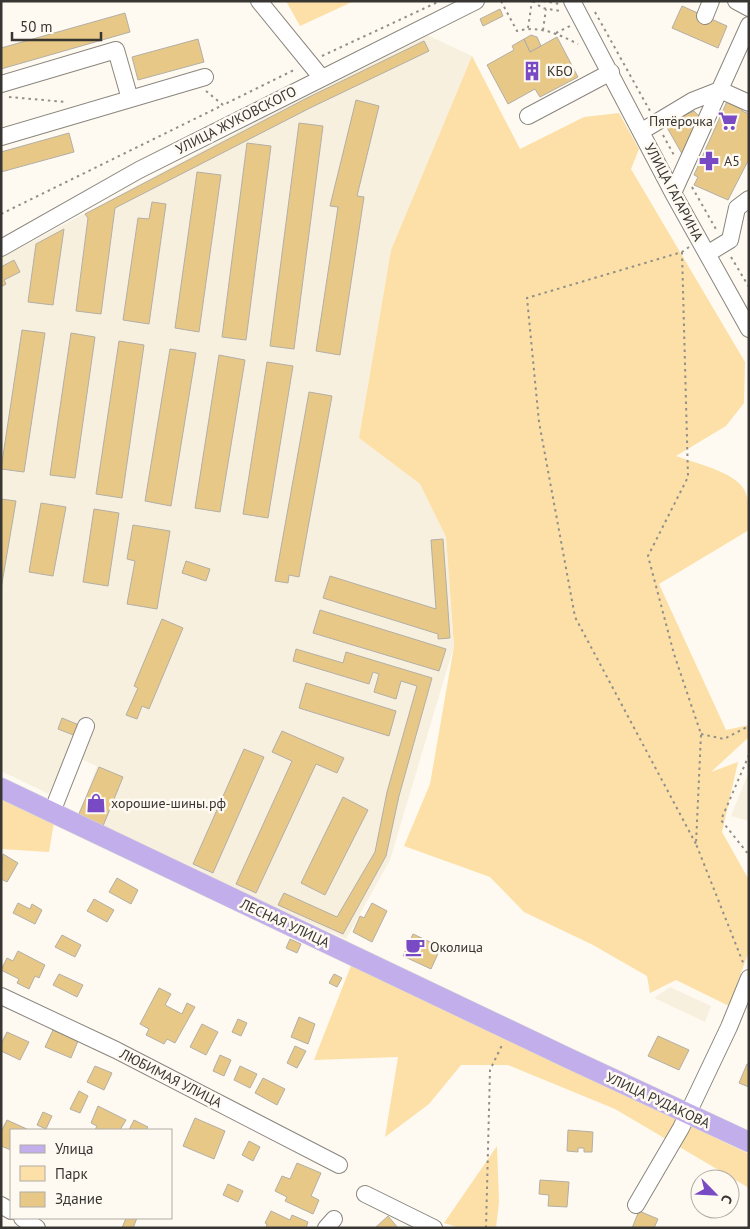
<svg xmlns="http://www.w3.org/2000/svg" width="750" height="1229" font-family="'PT Sans',sans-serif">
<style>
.built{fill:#f8f0df}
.green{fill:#fce0a7}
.building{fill:#e7c887;stroke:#b3afa6}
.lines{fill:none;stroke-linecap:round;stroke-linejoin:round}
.minor-casing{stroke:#8a867e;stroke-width:18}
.major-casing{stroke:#d7d7d6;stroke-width:21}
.path{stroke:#918f89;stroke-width:2;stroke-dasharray:2.5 4;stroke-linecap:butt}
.minor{stroke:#fff;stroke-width:16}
.major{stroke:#c3aeec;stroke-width:20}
.labels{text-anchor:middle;stroke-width:5;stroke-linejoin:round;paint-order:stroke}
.poi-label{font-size:14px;fill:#383633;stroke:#fefaf1;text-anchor:start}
.street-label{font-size:14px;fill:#383633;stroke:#fefaf1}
</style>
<rect width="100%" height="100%" fill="#fefaf1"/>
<path class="built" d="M427 35 472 56 391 250 359 438 420 484 446 537 454 646 390 860 346 939 78 819 97 766 66 753 49 794 1 771V258L318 89Z
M749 771V821L731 816Z
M670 987 711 1006 705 1022 654 998Z"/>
<path class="green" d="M286 1H354L300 26Z
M472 56 520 149 584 117 619 113 639 149 631 169 745 362 744 403 726 426 676 456C695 463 736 472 745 491 750 503 749 517 749 530L659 584 726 730 749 725V737L711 772 738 762 722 832 749 880V951L729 1006 676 980 650 993 647 976 593 945 524 912 490 877 404 846 430 784 454 646 446 537 420 484 359 438 391 250Z
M1 797 54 822 49 852 1 849Z
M352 963 749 1154V1188L615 1109 508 1065H461L429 1104 385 1137 398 1057 314 1060Z
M497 1146 499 1202 496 1228H460L444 1223Z"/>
<path class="building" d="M682 6 727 26 718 48 672 28Z
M500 9 503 16 483 26 480 19Z
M125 13 130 32 1 69V48Z
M531 35 537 37 541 46 530 52 524 39Z
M557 37 578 77 540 97 535 89 508 104 487 65 514 50 512 46 524 39 530 52Z
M198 39 204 62 138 80 132 57Z
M424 41 429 51 312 107 115 208 101 314 76 311 88 218 85 214 307 98Z
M729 97 745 104 742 111 749 114V159L728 200 694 185 698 177 694 175Z
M356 100 379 106 357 196 364 197 340 355 316 351 338 207 330 206Z
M694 111 703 120 685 159 665 124Z
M299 123 323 126 294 349 270 346Z
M69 133 74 152 1 172V152Z
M247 143 271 146 246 340 222 337Z
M197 172 221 175 199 332 175 328Z
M152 202 166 204 149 324 123 320 138 218 149 219Z
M64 229 53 305 28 302 36 244Z
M14 260 20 272 4 280 6 284 1 287V267Z
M22 330 45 333 24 472 1 469Z
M71 333 95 337 75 478 50 475Z
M119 341 144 345 122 498 96 494Z
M170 349 196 353 171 506 145 501Z
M219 355 245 360 220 512 195 508Z
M267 362 293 366 268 518 243 514Z
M309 392 332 396 299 577 289 575 288 583 275 581Z
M1 499 16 501 1 589Z
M41 503 66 507 53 576 29 572Z
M94 509 119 513 108 586 83 582Z
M133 525 170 531 157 609 127 604 135 561 127 559Z
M443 539 450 638 438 639V634L323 598 330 576 436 609 431 540Z
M186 561 210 569 206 581 182 573Z
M320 610 446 649 439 671 313 633Z
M162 619 183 628 149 709 142 706 137 719 126 715 138 688 134 686Z
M296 649 343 663 346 652 432 678 399 796 386 856 343 934 278 905 284 893 337 917 375 852 387 792 417 686 401 681 396 699 374 692 379 674 373 672 369 684 293 661Z
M306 683 396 711 389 736 299 708Z
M62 718 79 725 76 736 58 729Z
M282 731 344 758 337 773 316 764 256 893 236 884 292 761 272 752Z
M244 749 264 757 213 873 193 864Z
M99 767 123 777 103 826 78 816Z
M343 797 368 810 325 895 301 883Z
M3 854 18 863 7 882 1 879Z
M117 878 138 890 131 904 109 892Z
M94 899 114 910 107 922 87 911Z
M18 903 30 909 32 904 42 910 35 924 13 913Z
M372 903 387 911 372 942 353 932 360 916 364 918Z
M413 934 441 947 431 969 403 956Z
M62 935 81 945 75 957 55 947Z
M290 939 301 944 297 953 286 948Z
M18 951 45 965 39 978 35 976 29 989 17 983 19 979 1 970 7 958 13 961Z
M59 974 83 985 77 997 53 985Z
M334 974 342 978 337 987 329 983Z
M159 988 171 994 165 1005 182 1014 187 1003 195 1007 175 1043 167 1039 164 1044 146 1035 149 1029 140 1024Z
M299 1017 315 1024 308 1044 291 1037Z
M238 1019 247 1023 241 1036 232 1032Z
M202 1024 218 1032 206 1055 190 1047Z
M53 1030 78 1041 71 1058 45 1047Z
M7 1032 29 1042 20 1060 1 1051V1044Z
M658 1036 689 1050 679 1070 648 1056Z
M295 1046 306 1051 297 1068 287 1063Z
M220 1055 231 1060 224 1076 213 1071Z
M747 1064H749V1087L739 1083Z
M95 1066 112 1073 104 1090 87 1082Z
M240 1066 257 1074 250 1088 234 1080Z
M263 1078 285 1089 277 1105 255 1093Z
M79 1091 88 1096 80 1113 70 1109Z
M98 1106 126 1120 120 1130H95L97 1126 91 1123Z
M43 1112 52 1116 46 1129 37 1125Z
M195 1118 225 1131 214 1159 183 1146Z
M7 1120 29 1130H11V1150L1 1146V1132Z
M134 1120 148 1127 146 1130H129Z
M568 1130 593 1132 592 1152H584V1148H578V1152L567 1151Z
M249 1141 260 1147 253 1161 242 1155Z
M297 1163 321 1173 311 1196 319 1200 313 1214 285 1201 287 1197 275 1191 282 1176 290 1179Z
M540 1180 569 1182 567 1207 548 1206 549 1195 539 1194Z
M228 1184 243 1191 238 1202 223 1195Z
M271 1211 290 1220 292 1215 308 1222 306 1228H266L267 1224 265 1223Z
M639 1211 658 1219 654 1228H632Z
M388 1216 398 1228H375Z
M126 1218H137L133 1228H122Z"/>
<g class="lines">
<defs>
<path id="minor" d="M259 1 321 77
M572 1 673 193 749 329
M736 1 749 8
M705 16 711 1
M1 84 116 50 130 99
M528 116 611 72
M642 131 692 101 720 90 749 103
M1 137 205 77
M673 193 749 25
M1 248 139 170 476 1
M707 254 730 240 737 208 749 199
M52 812 86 726
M1 996 116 1050 339 1165
M365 1194 434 1228
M1 1205 11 1211
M636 1205 681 1128 729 1027 749 978
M22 1218 37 1228
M326 1228 334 1219"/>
<path id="major" d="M1 788 568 1058 749 1142"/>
</defs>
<use href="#minor" class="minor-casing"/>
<use href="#major" class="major-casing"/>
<path class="path" d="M501 1 517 31C539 25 558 34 578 44
M533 1 542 8 561 11
M543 1 560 4
M595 12 650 111
M528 28 532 1
M543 30 546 9
M556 33 570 26
M322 56 440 1
M206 91 223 105 296 69
M9 97 66 102
M663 135 675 157
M692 187 717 231
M1 214 223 105
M689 247 682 252 527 298 539 422 575 617 696 844
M682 252 688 477 648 556 674 654 701 734 696 844 744 965
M731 257 749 287
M701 734 724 739 749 726
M749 755 721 820 749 855
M486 1228 490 1070 503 1043"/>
<use href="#minor" class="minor"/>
<use href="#major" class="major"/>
</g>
<defs>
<symbol id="building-bare" viewBox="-9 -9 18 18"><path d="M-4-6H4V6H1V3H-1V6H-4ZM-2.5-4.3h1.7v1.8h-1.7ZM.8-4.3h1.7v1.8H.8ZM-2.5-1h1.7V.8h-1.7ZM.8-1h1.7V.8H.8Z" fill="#784ac3" stroke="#fefaf1" stroke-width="2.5" paint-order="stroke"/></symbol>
<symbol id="supermarket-bare" viewBox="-9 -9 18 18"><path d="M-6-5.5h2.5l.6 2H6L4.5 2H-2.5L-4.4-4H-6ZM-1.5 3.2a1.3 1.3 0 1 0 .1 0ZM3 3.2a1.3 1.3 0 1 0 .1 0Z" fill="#784ac3" stroke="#fefaf1" stroke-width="2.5" paint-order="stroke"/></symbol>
<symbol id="pharmacy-bare" viewBox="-9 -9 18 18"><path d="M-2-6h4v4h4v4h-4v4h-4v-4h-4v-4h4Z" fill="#784ac3" stroke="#fefaf1" stroke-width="2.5" paint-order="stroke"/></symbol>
<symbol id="shop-bare" viewBox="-9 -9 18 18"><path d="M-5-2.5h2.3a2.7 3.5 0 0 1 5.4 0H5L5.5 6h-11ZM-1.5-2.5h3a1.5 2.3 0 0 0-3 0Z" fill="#784ac3" stroke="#fefaf1" stroke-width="2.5" paint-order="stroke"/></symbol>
<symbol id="cafe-bare" viewBox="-9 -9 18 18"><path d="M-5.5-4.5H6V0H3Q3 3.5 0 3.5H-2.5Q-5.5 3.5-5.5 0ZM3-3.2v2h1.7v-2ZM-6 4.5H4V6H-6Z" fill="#784ac3" stroke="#fefaf1" stroke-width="2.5" paint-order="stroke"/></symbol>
</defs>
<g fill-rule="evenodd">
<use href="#building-bare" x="518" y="57" width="28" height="28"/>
<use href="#supermarket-bare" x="714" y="107" width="28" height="28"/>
<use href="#pharmacy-bare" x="695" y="147" width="28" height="28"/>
<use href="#shop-bare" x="82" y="789" width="28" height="28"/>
<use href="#cafe-bare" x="401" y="933" width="28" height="28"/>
</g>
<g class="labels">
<g class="poi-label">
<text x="547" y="76">КБО</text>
<text x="713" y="126" text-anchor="end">Пятёрочка</text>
<text x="724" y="166">А5</text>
<text x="111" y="808">хорошие-шины.рф</text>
<text x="430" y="952">Околица</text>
</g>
<g class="street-label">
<text transform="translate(236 120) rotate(-27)" y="5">УЛИЦА ЖУКОВСКОГО</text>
<text transform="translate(674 192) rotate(62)" y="5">УЛИЦА ГАГАРИНА</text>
<text transform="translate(285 923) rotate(25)" y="5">ЛЕСНАЯ УЛИЦА</text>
<text transform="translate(171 1078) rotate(27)" y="5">ЛЮБИМАЯ УЛИЦА</text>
<text transform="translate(658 1100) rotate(25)" y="5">УЛИЦА РУДАКОВА</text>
</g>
</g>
<rect width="750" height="1229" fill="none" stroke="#383633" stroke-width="5"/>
<rect x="10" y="1129" width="162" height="90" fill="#fefaf1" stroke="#afaca5"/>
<rect x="20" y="1145" width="25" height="8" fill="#c3aeec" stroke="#afaca5"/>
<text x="55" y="1154" font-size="15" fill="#383633">Улица</text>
<rect x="20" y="1166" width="25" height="15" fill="#fce0a7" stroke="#afaca5"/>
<text x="55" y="1179" font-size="15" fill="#383633">Парк</text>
<rect x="20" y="1192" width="25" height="15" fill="#e7c887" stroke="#afaca5"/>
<text x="55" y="1204" font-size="15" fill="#383633">Здание</text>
<g transform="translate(715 1194) rotate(114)"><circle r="24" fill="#fefaf1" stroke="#afaca5"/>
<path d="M0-4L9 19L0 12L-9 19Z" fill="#784ac3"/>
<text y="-8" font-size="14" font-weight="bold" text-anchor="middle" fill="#383633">С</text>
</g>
<path d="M12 32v8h89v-8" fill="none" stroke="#383633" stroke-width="2.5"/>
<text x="20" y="32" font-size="15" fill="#383633" stroke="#fefaf1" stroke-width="4" paint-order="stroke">50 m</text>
</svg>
